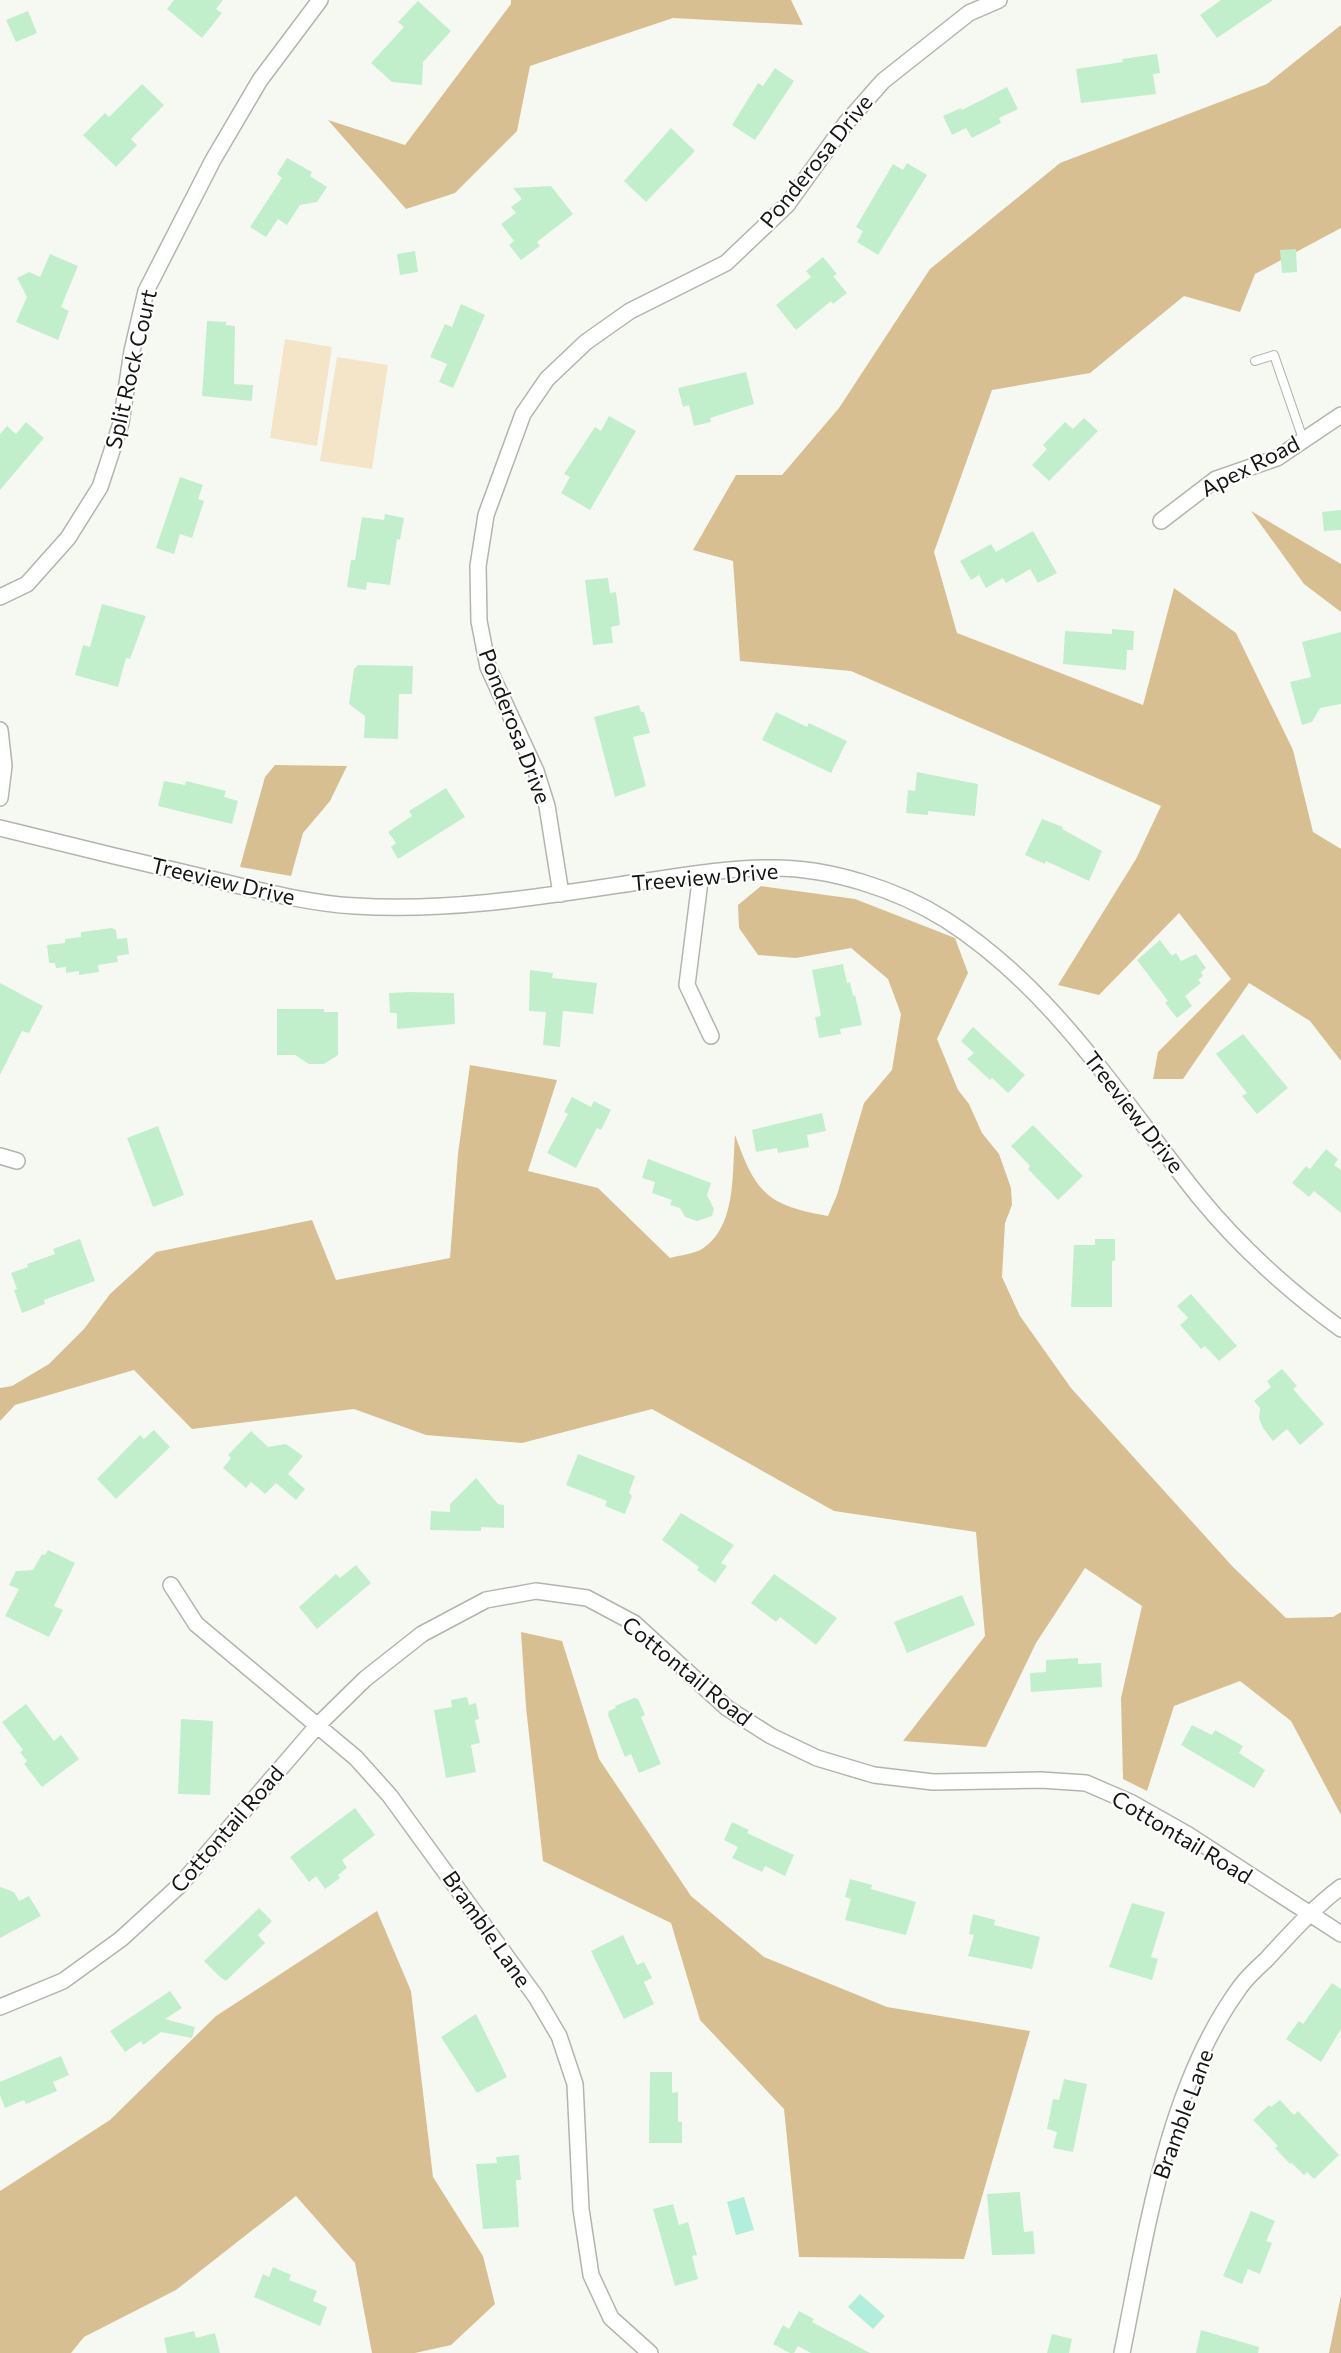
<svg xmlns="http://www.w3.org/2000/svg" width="1341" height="2353" font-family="Commissioner,sans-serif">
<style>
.green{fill:#f4e5c9}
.forest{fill:#d8bf91}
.water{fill:#b1eedb}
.building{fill:#c2efcb}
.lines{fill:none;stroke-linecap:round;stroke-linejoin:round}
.service-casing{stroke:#b1b5ae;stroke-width:10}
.minor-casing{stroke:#b1b5ae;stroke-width:18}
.service{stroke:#fff;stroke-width:8}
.minor{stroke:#fff;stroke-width:15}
.labels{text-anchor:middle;stroke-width:4.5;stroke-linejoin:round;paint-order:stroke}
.street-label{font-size:22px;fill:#161715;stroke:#fff}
</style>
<rect width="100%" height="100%" fill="#f6f9f2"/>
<path class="green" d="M285 339 332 347 317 446 270 438Z
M337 357 388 365 372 469 320 461Z"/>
<path class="forest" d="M511 0H791L803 25 673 18 530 66 517 131 455 193 406 209 328 120 405 145 511 4Z
M1341 25V228L1255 274 1240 312 1184 296 1090 373 992 390 934 552 957 633 1143 705 1174 588 1236 633 1293 750 1313 832 1341 849V1061L1310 1021 1249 983 1183 1079H1153L1158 1052 1231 979 1179 913 1099 995 1058 985 1136 859 1161 806 851 671 740 661 733 561 693 550 736 475H782L839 408 930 269 1060 163 1267 84Z
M1251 511 1341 564V612L1304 584Z
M275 765 347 766 330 801 303 833 291 876 240 867 265 777Z
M761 886 855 899 955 938 968 973 937 1039 958 1090 969 1104 982 1133 999 1154 1011 1188 1012 1205 1005 1223 1002 1277 1020 1316 1071 1388 1233 1567 1286 1618 1333 1617 1341 1612V1815L1291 1721 1240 1681 1174 1706 1147 1791 1123 1779 1121 1698 1142 1606 1085 1568 1036 1643 986 1747 903 1741 985 1636 976 1532 834 1511 652 1409 522 1443 426 1435 354 1409 192 1429 134 1370 15 1405 0 1421V1388L12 1386 49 1364 84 1329 110 1294 156 1252 312 1220 336 1280 450 1258 458 1154 470 1065 557 1080 528 1171 598 1188 670 1258C680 1255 694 1254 702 1249 737 1227 732 1172 735 1135 756 1193 766 1205 828 1216L837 1195 864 1103 892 1070 901 1014 888 979 851 948 796 958 758 955 739 928 738 905Z
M521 1632 562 1641 599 1759 691 1896 764 1957 887 2007 1030 2031 964 2259 799 2257 784 2109 700 2020 671 1923 543 1861 526 1707Z
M377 1911 411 1991 433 2177 483 2256 495 2304 451 2345 415 2353H372L355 2263 296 2196 176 2290 84 2337 71 2353H0V2191L110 2120 216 2016Z
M1341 2295V2353H1329Z"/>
<path class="water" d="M744 2197 754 2230 736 2235 727 2202Z
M860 2294 885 2316 873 2329 848 2307Z"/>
<path class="building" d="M174 0H223L216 9 222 13 202 38 167 9Z
M1221 0H1273L1217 38 1200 15Z
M418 1 451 31 423 62 422 85 392 82 371 63 404 27 398 22Z
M28 11 37 33 16 42 6 20Z
M1157 54 1160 73 1153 74 1156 94 1081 103 1076 69 1123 62 1122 59Z
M775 68 794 81 755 140 732 125 758 83 763 86Z
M142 84 164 105 131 139 137 145 116 167 83 135 105 113 109 117Z
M1007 87 1018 109 999 118 1001 123 972 138 966 128 952 135 943 116 961 108 962 110Z
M671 128 695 151 646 202 624 181Z
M287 158 312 172 310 176 327 187 317 202 300 205 287 225 278 219 266 237 250 227 282 178 277 174Z
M907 163 927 175 878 255 857 242 863 231 856 227 893 164 903 170Z
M551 186 573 214 537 242 540 246 521 260 509 245 514 241 501 224 516 213 511 207 522 199 513 188Z
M1296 249 1297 272 1282 273 1280 250Z
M415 251 418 272 400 275 397 254Z
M50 254 78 266 61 307 69 311 58 340 16 322 27 297 17 278 29 272 40 277Z
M823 257 837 274 833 276 847 293 833 304 831 301 796 330 776 305 811 277 806 271Z
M461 304 485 315 453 388 439 382 447 364 430 357 445 324 452 327Z
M207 321 226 322V325L235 326 234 384 253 385 252 401 202 396Z
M746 372 754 404 710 418 711 422 694 426 689 405 683 407 678 388Z
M609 416 636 431 590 510 561 493 570 477 564 474 595 427 601 431Z
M1084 418 1098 431 1049 481 1032 465 1047 449 1043 445 1065 422 1073 429Z
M26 422 44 438 0 490V434L7 426 16 434Z
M180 477 203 485 198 499 204 501 192 538 180 534 174 554 156 548Z
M1341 510V530L1324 531 1322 512Z
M385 514 404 518 400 540 397 539 390 585 367 582 366 590 347 587 351 560H355L362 517 384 520Z
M1033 531 1057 573 1038 583 1030 569 1006 583 1003 578 986 588 979 575 971 580 960 561 991 544 996 552Z
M608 578 610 593 616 592 620 625 611 627 613 643 593 645 585 580Z
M102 604 146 616 130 659 126 658 118 687 75 675 83 645 90 647Z
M1112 629 1134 631 1133 650H1127L1126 670 1063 664 1065 631 1112 634Z
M1341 632V704L1320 708 1312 722 1302 725 1290 682 1311 677 1302 642Z
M358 665 413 666 412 694H399L398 739 364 738 365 716 349 704 354 669Z
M639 705 641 712H644L650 733 633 737 646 786 615 797 594 717Z
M776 712 807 727 809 723 847 741 831 773 762 740Z
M917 772 978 784 975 816 928 811V815L906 813 908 790 915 791Z
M164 781 185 785 186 781 226 791 224 797 238 801 232 824 158 806Z
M446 788 465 817 398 859 391 847 396 843 388 832 412 816 409 811Z
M1042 819 1063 827 1062 829 1102 851 1089 881 1046 861 1045 864 1025 855Z
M112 928 116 930 117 939 127 938 129 954 117 956 118 962 98 965 99 972 79 975V971L66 973V967L56 968 55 963H49L47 945 65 943V939L81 937V932Z
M1160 940 1172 956 1176 953 1181 961 1196 954 1206 968 1201 972 1203 976 1198 980 1201 983 1185 996 1192 1006 1177 1018 1165 1003 1168 1001 1137 960Z
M843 964 847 983 850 982 853 996 855 995 862 1025 840 1029 841 1034 819 1038 815 1017 821 1016 812 970Z
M530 970 553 973 552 978 597 983 593 1014 563 1011 560 1047 543 1045 546 1012 529 1011Z
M0 983 43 1006 29 1033 22 1031 0 1075Z
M411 992 454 993 455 1024 397 1029V1013H390L389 993Z
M277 1009H324V1012H338V1055L324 1064H309L295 1055H277Z
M973 1027 1025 1075 1008 1093 992 1078 990 1080 967 1059 974 1053 961 1041Z
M1243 1034 1288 1088 1257 1114 1242 1096 1247 1093 1216 1054Z
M572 1097 591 1107 594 1101 611 1110 601 1130 597 1128 576 1168 547 1153 568 1114 564 1112Z
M822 1113 826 1131 807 1135 809 1147 778 1153 777 1148 756 1152 752 1130Z
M1033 1125 1083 1176 1058 1200 1028 1169 1030 1166 1011 1146Z
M158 1126 184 1195 153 1207 127 1138Z
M1326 1149 1338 1159 1334 1165 1341 1170V1213L1314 1191 1309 1197 1292 1183 1306 1166 1310 1169Z
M648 1159 711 1183 707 1195 714 1209 712 1216 697 1221 685 1217 680 1208 670 1205 672 1200 652 1193 655 1182 642 1178Z
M80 1239 95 1281 44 1300 45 1304 22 1313 14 1290 17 1289 11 1273 28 1267 27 1264 55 1254 53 1249Z
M1095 1239H1115V1261H1112V1307H1071L1074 1245H1095Z
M1191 1294 1237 1346 1219 1361 1205 1346 1201 1349 1180 1325 1188 1318 1177 1306Z
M1282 1369 1297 1386 1293 1389 1324 1424 1300 1445 1287 1429 1273 1441 1263 1428 1259 1418 1260 1408 1254 1401 1271 1387 1267 1381Z
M154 1430 170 1447 116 1499 97 1479 140 1435 144 1439Z
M251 1431 268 1447 286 1444 303 1456 288 1474 305 1489 296 1500 276 1483 265 1494 251 1482 246 1488 223 1468 231 1458 228 1455Z
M578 1454 635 1476 629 1493 632 1496 625 1514 605 1506 607 1501 566 1485Z
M476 1478 498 1504 504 1505V1528L481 1527V1531L430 1530 431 1511 450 1512V1504Z
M681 1513 734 1545 721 1563 727 1566 715 1583 697 1570 699 1567 662 1540Z
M48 1550 75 1563 54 1606 63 1610 49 1637 5 1616 19 1589 9 1585 16 1571 33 1570 42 1554 45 1555Z
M356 1565 371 1583 317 1629 299 1607 336 1574 340 1578Z
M774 1574 837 1618 816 1645 780 1617 776 1622 751 1603Z
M962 1595 975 1625 907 1653 894 1622Z
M1078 1658V1664L1101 1663 1102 1687 1031 1692 1030 1673 1046 1672V1660Z
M467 1697 469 1705 476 1703 479 1719 475 1720 480 1743 471 1745 476 1772 446 1778 434 1710 452 1707 451 1700Z
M634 1698 638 1699 645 1715 641 1717 661 1764 639 1773 631 1754 625 1757 608 1715 609 1711 616 1708 615 1706Z
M26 1704 54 1741 61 1735 79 1759 42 1787 24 1764 27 1761 20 1752 23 1750 2 1722Z
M181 1719 213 1721 210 1795 178 1794Z
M1192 1725 1212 1735 1215 1730 1243 1746 1239 1753 1265 1770 1254 1788 1181 1745Z
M355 1808 375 1835 342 1860 347 1868 338 1875 340 1878 325 1889 316 1876 309 1882 290 1857Z
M732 1822 749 1830 747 1833 794 1855 785 1876 765 1866 762 1872 732 1858 738 1847 724 1840Z
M850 1879 872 1885 871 1889 916 1902 906 1935 845 1920 851 1899 845 1897Z
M0 1887 14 1892 19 1901 29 1896 41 1916 0 1938Z
M1132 1903 1165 1912 1151 1957 1158 1959 1152 1980 1109 1967Z
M259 1908 272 1921 258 1935 265 1943 226 1981 220 1977 204 1961Z
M973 1914 995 1920 994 1925 1040 1937 1032 1969 968 1956 974 1935 969 1934Z
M623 1935 637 1965 644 1962 652 1978 644 1982 654 2004 624 2019 591 1951Z
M1332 1983 1341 1989V2029L1321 2062 1286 2039 1299 2021 1303 2024Z
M170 1991 182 2008 165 2019 195 2027 192 2038 161 2032 143 2045 141 2041 125 2052 110 2031Z
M476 2014 507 2077 477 2093 441 2037Z
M61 2056 69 2075 53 2082 57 2091 26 2104 24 2100 5 2108 0 2095V2082Z
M650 2072H672V2093L678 2092V2122H682V2143H649Z
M1064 2079 1087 2084 1073 2152 1053 2148 1057 2132 1047 2129 1053 2099 1059 2100Z
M1280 2100 1294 2115 1298 2111 1339 2155 1314 2179 1307 2172 1304 2175 1292 2163 1290 2164 1275 2148 1278 2146 1253 2120 1269 2105 1271 2107Z
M519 2155 521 2180H516L519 2227 483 2229 476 2164 497 2163 496 2157Z
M1020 2192 1024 2232 1033 2231 1035 2254 992 2255 987 2194Z
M673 2204 679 2225 688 2222 697 2255 692 2256 698 2279 675 2286 653 2209Z
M1251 2211 1275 2221 1266 2241 1272 2243 1260 2274 1248 2269 1242 2284 1223 2276Z
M273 2267 291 2275 289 2280 317 2291 313 2301 327 2307 320 2326 254 2297 263 2274 269 2277Z
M799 2311 814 2319 812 2322 870 2353H811L798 2346 794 2353H790L773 2344 783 2325 789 2329Z
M1201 2330 1259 2347 1258 2353H1196Z
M194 2331 196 2338 215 2333 220 2353H167L164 2338Z
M1052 2334 1072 2339 1069 2353H1047Z"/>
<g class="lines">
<defs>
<path id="service" d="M1255 361 1274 355 1303 439"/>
<path id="minor" d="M1161 521 1216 479 1277 458 1341 415
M0 597 27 584 68 538 100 487 121 423 132 351 146 291 213 160 260 80 320 0
M0 730 4 766 0 798
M0 828C68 845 135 861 203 877 253 889 304 903 355 906 447 912 540 897 632 883 677 877 724 868 770 868 828 867 897 889 946 920 1055 990 1120 1099 1200 1198 1241 1248 1289 1291 1341 1329
M701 873 687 985 711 1036
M561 894 547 806 536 771 488 667 479 621 478 566 486 515 523 414 547 379 586 342 630 311 726 263 787 205 846 123 883 81 969 13 999 0
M0 1156 17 1161
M171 1585 196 1624 356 1758 390 1796 536 1997 559 2036 575 2084 581 2209 591 2275 611 2318 650 2353
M0 2007 63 1981 121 1939 180 1885 317 1726 365 1679 422 1634 486 1600 536 1591 587 1598 634 1623 727 1708 771 1736 817 1758 874 1775 933 1782 1041 1780 1086 1783 1132 1803 1187 1834 1341 1934
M1122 2353C1146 2235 1166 2090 1238 1990 1245 1979 1256 1969 1266 1960 1290 1934 1313 1908 1341 1887"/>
</defs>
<use href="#service" class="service-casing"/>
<use href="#minor" class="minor-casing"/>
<use href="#service" class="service"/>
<use href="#minor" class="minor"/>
</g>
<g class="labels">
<g class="street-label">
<text transform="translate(816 161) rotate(-51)" y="8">Ponderosa Drive</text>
<text transform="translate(131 369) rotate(-77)" y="8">Split Rock Court</text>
<text transform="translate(1250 466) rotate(-27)" y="8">Apex Road</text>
<text transform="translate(515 726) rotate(69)" y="8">Ponderosa Drive</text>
<text transform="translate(705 877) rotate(-5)" y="8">Treeview Drive</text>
<text transform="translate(223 881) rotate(13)" y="8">Treeview Drive</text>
<text transform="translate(1134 1112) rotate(52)" y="8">Treeview Drive</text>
<text transform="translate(687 1671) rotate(39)" y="8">Cottontail Road</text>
<text transform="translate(227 1829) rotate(-49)" y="8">Cottontail Road</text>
<text transform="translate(1182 1837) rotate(31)" y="8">Cottontail Road</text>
<text transform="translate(487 1929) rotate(55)" y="8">Bramble Lane</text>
<text transform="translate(1183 2114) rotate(-70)" y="8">Bramble Lane</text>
</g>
</g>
</svg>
